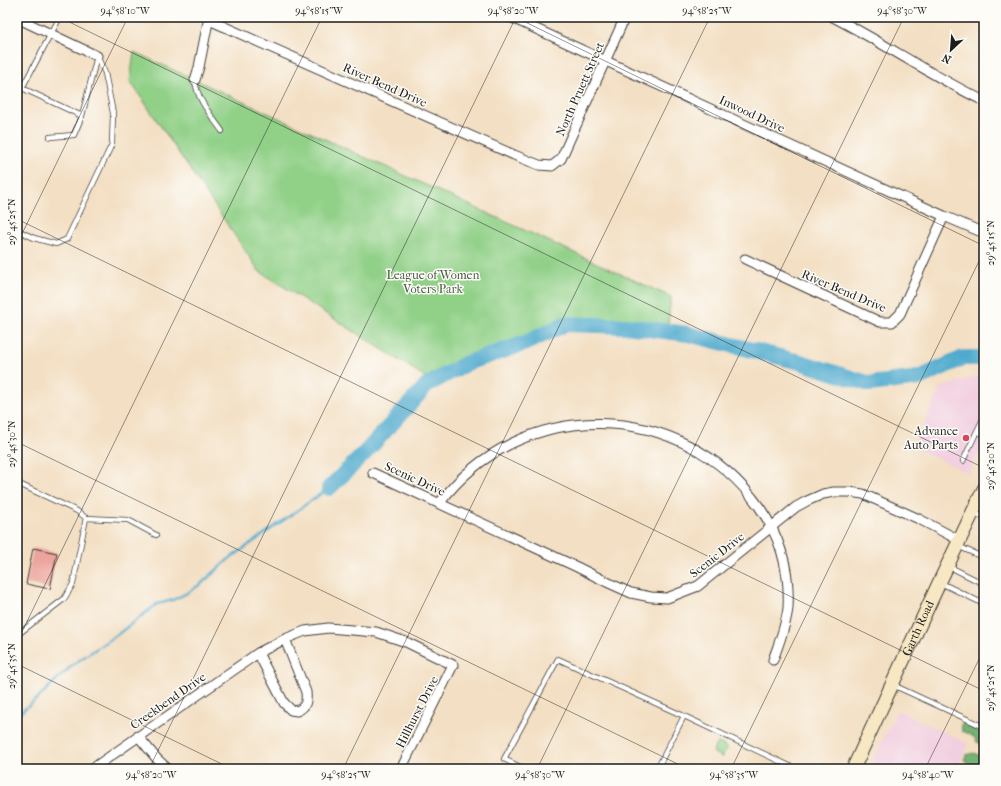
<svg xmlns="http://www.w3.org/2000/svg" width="1001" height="786" font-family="'IM FELL French Canon',serif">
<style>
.built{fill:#f2cfe0}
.green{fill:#90d087;stroke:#567652}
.forest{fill:#74b274;stroke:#486748}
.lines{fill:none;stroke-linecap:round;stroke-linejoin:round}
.stream{stroke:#50aace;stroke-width:2.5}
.river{stroke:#50aace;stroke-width:16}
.building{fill:#eca49d}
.service-casing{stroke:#3c3935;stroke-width:6}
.minor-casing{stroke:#3c3935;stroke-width:11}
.secondary-casing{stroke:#3c3935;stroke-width:15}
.service{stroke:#fff;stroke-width:4.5}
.minor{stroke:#fff;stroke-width:9}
.secondary{stroke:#f7e8c3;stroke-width:13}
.ticks{fill:none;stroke:#1c1c1c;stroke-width:1;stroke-opacity:0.45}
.poi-dot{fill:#d1495b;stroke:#fdfcf7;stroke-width:1.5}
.labels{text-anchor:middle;stroke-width:3;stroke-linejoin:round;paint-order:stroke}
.street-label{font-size:12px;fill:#1c1c1c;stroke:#fdfcf7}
.park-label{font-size:12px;fill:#455b41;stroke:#fdfcf7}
.poi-label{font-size:12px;fill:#1c1c1c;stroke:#fdfcf7;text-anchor:end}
.neatline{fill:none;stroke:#1c1c1c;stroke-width:1.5}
.ticks-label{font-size:10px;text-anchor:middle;fill:#1c1c1c}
</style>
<rect width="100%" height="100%" fill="#fdfcf7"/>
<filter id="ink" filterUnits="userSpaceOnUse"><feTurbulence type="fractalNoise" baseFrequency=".025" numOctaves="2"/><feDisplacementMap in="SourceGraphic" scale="8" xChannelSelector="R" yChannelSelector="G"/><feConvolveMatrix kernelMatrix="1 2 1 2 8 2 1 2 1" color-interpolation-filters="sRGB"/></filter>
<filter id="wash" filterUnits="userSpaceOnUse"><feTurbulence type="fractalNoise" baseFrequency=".012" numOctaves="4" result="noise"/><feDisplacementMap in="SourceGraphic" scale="16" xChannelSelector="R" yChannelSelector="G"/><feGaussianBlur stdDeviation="0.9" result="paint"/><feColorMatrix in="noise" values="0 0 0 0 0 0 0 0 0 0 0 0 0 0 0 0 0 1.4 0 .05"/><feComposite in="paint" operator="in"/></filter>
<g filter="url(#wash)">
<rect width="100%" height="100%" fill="#f3dfc3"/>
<path class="built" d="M984 374V441L969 473 913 447 940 388Z
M984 524V543L977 540Z
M897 710 969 744 957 769H869Z"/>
<path class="green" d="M134 52 671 297 668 326 573 318 427 378 259 271 130 81Z
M718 743 725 746 727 749 723 756 721 757 714 753 713 751 716 744Z"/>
<path class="forest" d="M965 723 984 733V745L977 742 974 737 962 731 961 724Z
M974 753 984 758V769H977L964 760 966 755Z"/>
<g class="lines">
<path class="stream" d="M17 715 37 699 53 683 75 663 118 634 157 604 173 600 187 593 201 584 229 559 329 488"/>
<path class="river" d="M329 488 362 456 427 385 467 363 526 343 565 324 626 326 688 334 800 362 870 384 919 378 963 358H984"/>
</g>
<g id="blocks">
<path class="building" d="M33 548 57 553 50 589 26 584Z"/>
</g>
</g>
<g filter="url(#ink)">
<use href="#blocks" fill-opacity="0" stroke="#3c3935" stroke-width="1"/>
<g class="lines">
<defs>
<path id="service" d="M60 17 22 88 82 116
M195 80C197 100 211 115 222 131
M50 137 74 135 82 116 97 56
M17 230 34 238 56 244 67 239 112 144 113 113 105 73 97 56
M984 417 977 431 984 435
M963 461 977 431
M17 483 77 511 86 518 73 584 64 599 17 635
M975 513 984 517
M86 518 128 520 156 535
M958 546 984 558
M948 566 984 584
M941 583 984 604
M893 685 984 727
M684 716 796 769
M524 769 504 759 558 659 684 716 657 769"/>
<path id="minor" d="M510 17 944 216 984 233
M833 17C884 43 932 76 984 101
M17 18 97 56
M209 20 514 155 539 165 552 166 561 159 625 17
M195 80 199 67 209 17
M745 259 880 322H892L900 314 944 216
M373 473 577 567 611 584 631 593 651 597 667 598 698 586 796 507 807 501 823 494 834 492H849L863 494 919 519 959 540
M439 504C520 395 682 397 760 508 781 538 790 572 788 608 786 626 779 643 773 660
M258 653 284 703 291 710 297 711C306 707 307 702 306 692L285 639
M138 736 157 759 168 769
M92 769 258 653 285 639 305 631 328 628 376 632 406 642 453 665 401 769"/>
<g id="secondary">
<path id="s1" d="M853 769 939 583 984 489"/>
</g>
</defs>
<use href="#service" class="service-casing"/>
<use href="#minor" class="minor-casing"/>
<use href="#secondary" class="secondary-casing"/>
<use href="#service" class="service"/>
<use href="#minor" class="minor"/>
<use href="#secondary" class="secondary"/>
</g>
</g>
<path class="ticks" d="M59 17 984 468M515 17 984 246M971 17 984 23M17 219 984 691M17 244 128 17M17 442 688 769M17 642 322 17M17 664 232 769M149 769 516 17M343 769 710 17M537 769 904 17M731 769 984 251M925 769 984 649"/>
<circle class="poi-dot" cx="966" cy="438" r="4"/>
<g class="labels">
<g class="street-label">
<text transform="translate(385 85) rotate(24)" y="4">River Bend Drive</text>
<text transform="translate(580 89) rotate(-66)" y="4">North Pruett Street</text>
<text transform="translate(752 114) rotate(25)" y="4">Inwood Drive</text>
<text transform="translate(844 291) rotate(23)" y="4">River Bend Drive</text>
<text transform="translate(415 479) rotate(25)" y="4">Scenic Drive</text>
<text transform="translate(717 555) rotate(-38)" y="4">Scenic Drive</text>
<text dy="4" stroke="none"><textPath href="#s1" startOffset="155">Garth Road</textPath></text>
<text transform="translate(168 701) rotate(-35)" y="4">Creekbend Drive</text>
<text transform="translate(417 712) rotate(-63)" y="4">Hillhurst Drive</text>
</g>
<g class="park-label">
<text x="433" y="279">League of Women<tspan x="433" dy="14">Voters Park</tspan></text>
</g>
<g class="poi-label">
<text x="958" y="435">Advance<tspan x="958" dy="14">Auto Parts</tspan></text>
</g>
</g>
<rect width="1001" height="786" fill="none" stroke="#fdfcf7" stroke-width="44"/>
<g transform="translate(951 50) rotate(206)" stroke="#fdfcf7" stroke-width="3" paint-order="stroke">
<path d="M0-3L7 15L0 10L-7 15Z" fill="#1c1c1c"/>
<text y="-6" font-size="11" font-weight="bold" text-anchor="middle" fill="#1c1c1c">N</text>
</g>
<rect x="22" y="22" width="957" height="742" class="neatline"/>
<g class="ticks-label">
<text x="125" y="14">94°58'10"W</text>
<text x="319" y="14">94°58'15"W</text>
<text x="513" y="14">94°58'20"W</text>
<text x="707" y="14">94°58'25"W</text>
<text x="902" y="14">94°58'30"W</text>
<text transform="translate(11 222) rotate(-90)" y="4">29°45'25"N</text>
<text transform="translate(990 243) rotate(-90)" y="4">29°45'15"N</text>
<text transform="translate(11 444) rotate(-90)" y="4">29°45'30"N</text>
<text transform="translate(990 466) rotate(-90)" y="4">29°45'20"N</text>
<text transform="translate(11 666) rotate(-90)" y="4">29°45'35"N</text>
<text transform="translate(990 688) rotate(-90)" y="4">29°45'25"N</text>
<text x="151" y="778">94°58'20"W</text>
<text x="346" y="778">94°58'25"W</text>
<text x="540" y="778">94°58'30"W</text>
<text x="734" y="778">94°58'35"W</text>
<text x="928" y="778">94°58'40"W</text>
</g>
</svg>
